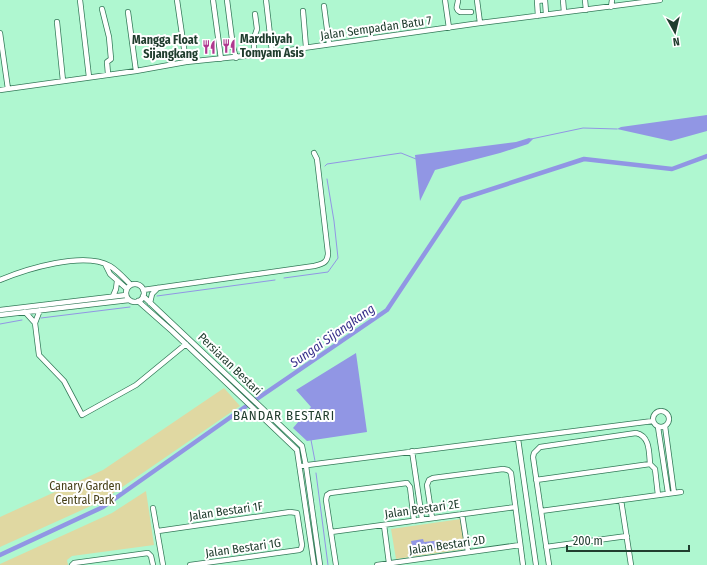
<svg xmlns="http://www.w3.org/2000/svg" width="707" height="565" font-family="'Fira Sans Condensed',sans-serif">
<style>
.green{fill:#e0d8a2}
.water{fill:#9196e4}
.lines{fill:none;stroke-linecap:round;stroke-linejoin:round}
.stream{stroke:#9196e4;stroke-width:1}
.canal{stroke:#9196e4;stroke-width:4.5}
.minor-casing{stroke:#347a59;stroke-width:6}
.minor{stroke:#fff;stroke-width:4.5}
.labels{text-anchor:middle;stroke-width:4;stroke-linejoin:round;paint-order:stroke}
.street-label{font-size:12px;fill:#203d2e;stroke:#fff}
.poi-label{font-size:12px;font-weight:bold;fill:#203d2e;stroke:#fff;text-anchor:start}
.park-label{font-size:12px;fill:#443e16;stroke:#fff}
.water-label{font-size:13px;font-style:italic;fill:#37308a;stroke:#fff}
.neighbourhood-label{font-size:13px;letter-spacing:1px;fill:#203d2e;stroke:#fff}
</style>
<rect width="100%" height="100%" fill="#aff7d0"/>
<path class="green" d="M224 388 240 406 102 501 0 547V517L103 470Z
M146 491 154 545 72 556 67 560 68 565H0V564L112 513Z
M461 519 465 549 396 559 391 529Z"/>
<path class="water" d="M707 115V131L671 141 617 129 621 127Z
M529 138 533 139 528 144 500 153 435 170 420 201 415 155 516 142Z
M356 353 367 432 307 441 293 428 311 407 296 390Z
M423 539 424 542 442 540 443 547 413 552 411 541Z"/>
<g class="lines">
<path class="stream" d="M531 139 583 128 617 129
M325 166 327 164 401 153 416 159
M284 278 328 272 338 258 334 221 327 179
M157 296 275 280
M41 318 130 307
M0 324 22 320
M311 440 315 461
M316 473 328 565"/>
<path class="canal" d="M0 555 103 507 245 407 387 310 461 199 584 159 672 169 707 156"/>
<defs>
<path id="minor" d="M80 0 89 77
M177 0 186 62
M213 0 221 59
M227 0 233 47 236 58
M266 0 272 52
M445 0 449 28
M458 0C458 6 454 8 460 12H471
M477 0 480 23
M537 0 538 16
M563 0 564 12
M585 0 586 10
M537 1 545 0 546 14
M324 6 329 44
M611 7 612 0
M102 9 109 37 111 59 107 62 108 74
M303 11 306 47
M128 12 136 71
M57 22 63 81
M0 33 8 89
M254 55V38L257 29 255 14
M0 90 136 71 186 62 254 55 480 23 660 0
M105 264 110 274 127 289
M0 280C26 269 84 251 110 266 118 271 125 279 131 285
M126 293a9 9 0 1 1 18 0a9 9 0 1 1-18 0Z
M143 290 314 266C322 264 328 263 328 253L317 159 314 153
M113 296 116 289 117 281
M143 296 302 446 306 466 320 565
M138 301 172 331 297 450 314 565
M150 303 152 294 158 288
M0 310 126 295
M40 310 35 323 39 355 64 381 82 415 136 385 186 344
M25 312 35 323
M0 315 129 300
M653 419a8 8 0 1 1 16 0a8 8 0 1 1-16 0Z
M665 426 674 493
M658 427 668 493
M518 439 536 565
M412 451 422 519
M300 466C417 450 535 437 653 421
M536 480 650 464 655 469 658 495
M621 500 631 565
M153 508 163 565
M541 511 681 492
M462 514 468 552
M432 518 427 485 429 480 433 478 503 469 508 470 511 473 523 565
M384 525 389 563
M158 531 290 512 297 513 302 545 301 549 299 550 190 565
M331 532 515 507
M546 547 627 536
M72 565 74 563 148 553 151 556 153 565
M336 565 326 500 327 495 330 493 407 483 410 487 414 521
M377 565 520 545
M549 565 533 457 534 453 540 447 636 433C650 436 649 452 650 464"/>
</defs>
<use href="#minor" class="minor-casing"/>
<use href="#minor" class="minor"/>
</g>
<defs>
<symbol id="restaurant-bare" viewBox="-9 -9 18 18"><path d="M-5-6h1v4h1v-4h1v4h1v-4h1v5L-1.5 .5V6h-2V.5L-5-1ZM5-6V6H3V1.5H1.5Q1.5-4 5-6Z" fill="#af388f" stroke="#fff" stroke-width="2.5" paint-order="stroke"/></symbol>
</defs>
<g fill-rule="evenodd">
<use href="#restaurant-bare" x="219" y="36" width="20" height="20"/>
<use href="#restaurant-bare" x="199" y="37" width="20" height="20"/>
</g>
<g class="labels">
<g class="street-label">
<text transform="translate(376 28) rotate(-8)" y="4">Jalan Sempadan Batu 7</text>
<text transform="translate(230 364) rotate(44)" y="4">Persiaran Bestari</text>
<text transform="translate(422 509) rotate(-8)" y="4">Jalan Bestari 2E</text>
<text transform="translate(226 511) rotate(-8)" y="4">Jalan Bestari 1F</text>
<text transform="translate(447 545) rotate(-8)" y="4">Jalan Bestari 2D</text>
<text transform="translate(243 548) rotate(-8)" y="4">Jalan Bestari 1G</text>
</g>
<g class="poi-label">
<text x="240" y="43">Mardhiyah<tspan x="240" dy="14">Tomyam Asis</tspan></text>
<text x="198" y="44" text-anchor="end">Mangga Float<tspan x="198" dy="14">Sijangkang</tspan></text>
</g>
<g class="park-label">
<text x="85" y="490">Canary Garden<tspan x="85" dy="14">Central Park</tspan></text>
</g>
<g class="water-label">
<text transform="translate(332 335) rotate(-35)" y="5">Sungai Sijangkang</text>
</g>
<g class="neighbourhood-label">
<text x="284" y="420">BANDAR BESTARI</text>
</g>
</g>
<g transform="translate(675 32) rotate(172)" stroke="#ffffff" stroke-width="3" paint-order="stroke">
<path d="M0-3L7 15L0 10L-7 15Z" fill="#203d2e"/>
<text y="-6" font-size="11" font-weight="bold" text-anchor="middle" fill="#203d2e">N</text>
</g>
<path d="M567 545v6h122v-6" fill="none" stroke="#203d2e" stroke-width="2"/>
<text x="573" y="545" font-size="12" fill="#203d2e" stroke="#ffffff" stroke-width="3" paint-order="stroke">200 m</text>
</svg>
